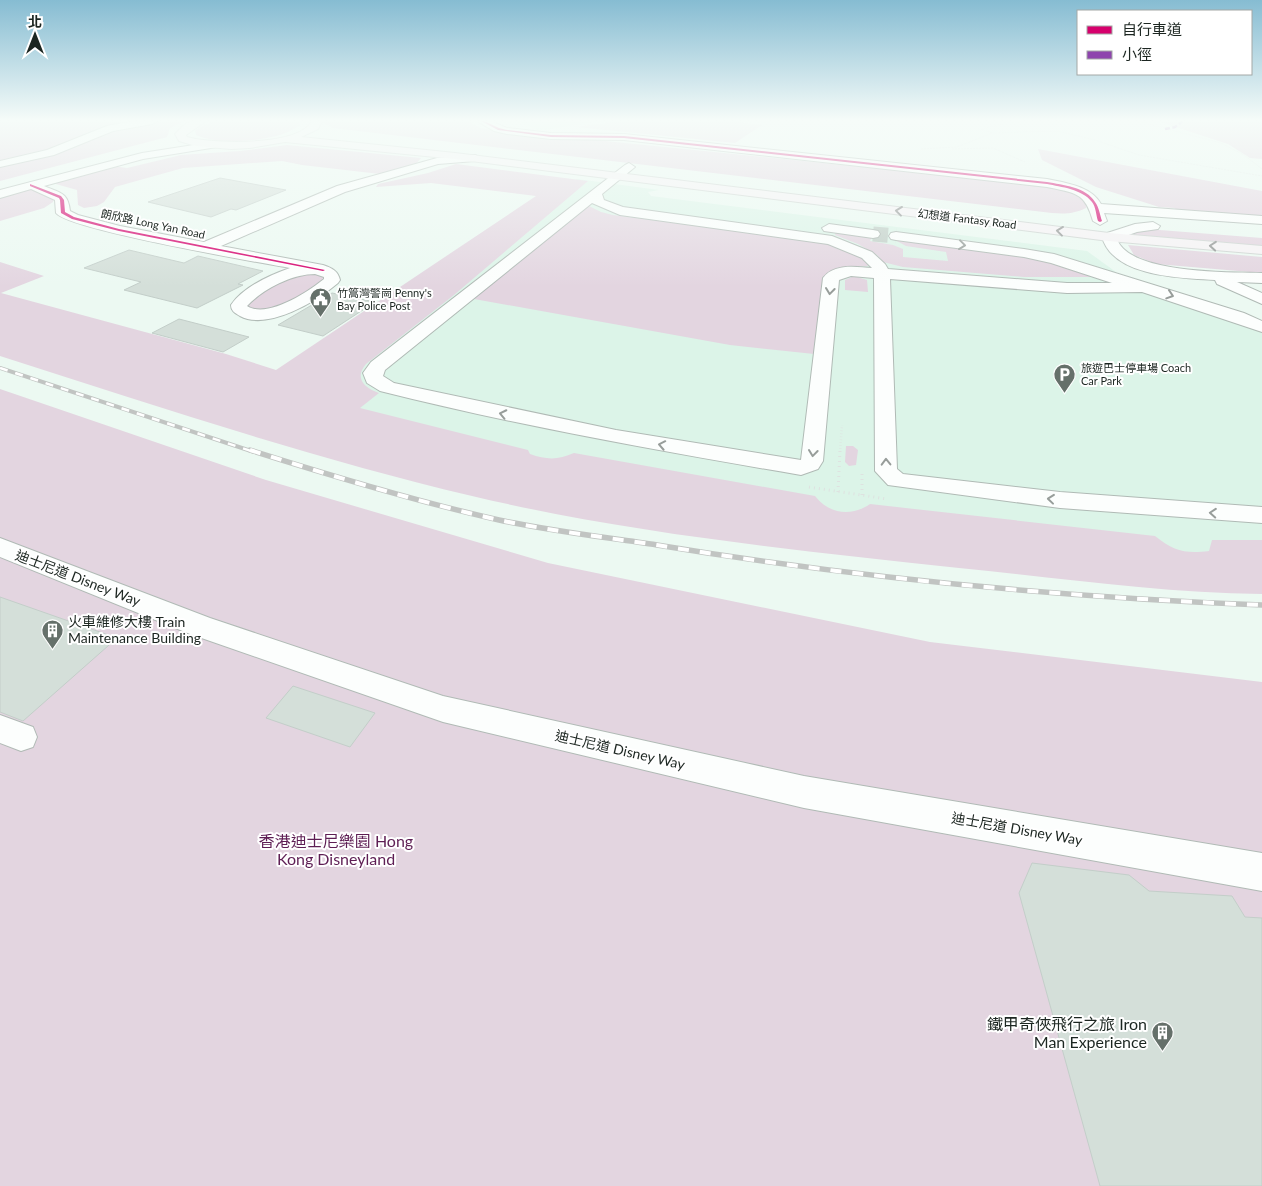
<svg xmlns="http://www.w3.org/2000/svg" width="1262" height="1186" font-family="Lato,'Noto Sans TC',sans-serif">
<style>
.built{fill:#dcf4e8}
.green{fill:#e3d5e0}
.building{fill:#d4dfd9;stroke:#c3cec9}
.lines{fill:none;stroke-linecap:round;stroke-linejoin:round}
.minor-tunnel{stroke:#c2cfc8;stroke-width:15;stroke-dasharray:15 8;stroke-linecap:butt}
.minor-casing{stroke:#b0bab5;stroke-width:2}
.major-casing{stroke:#cfd5d2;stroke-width:2}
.path-far2{stroke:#dee2e0;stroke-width:1;stroke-dasharray:0.5 1;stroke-linecap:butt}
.path-far1{stroke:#dee2e0;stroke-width:2.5;stroke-dasharray:0.5 2.5;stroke-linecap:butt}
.path{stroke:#dee2e0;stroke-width:3;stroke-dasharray:1 4;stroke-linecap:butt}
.minor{fill:#fcfefd;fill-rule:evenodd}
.major{fill:#f6f3f5;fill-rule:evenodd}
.rail-far1-casing{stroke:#c1c4c2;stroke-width:4}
.rail-casing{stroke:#c1c4c2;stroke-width:5.5}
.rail-far1{stroke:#fff;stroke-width:2.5;stroke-dasharray:8;stroke-linecap:butt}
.rail{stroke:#fff;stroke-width:4;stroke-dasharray:11;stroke-linecap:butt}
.quiet{stroke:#8e44ad;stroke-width:2.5;stroke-dasharray:5 2.5;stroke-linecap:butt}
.cycleway-casing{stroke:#fff;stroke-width:3}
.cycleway{fill:#d6006c;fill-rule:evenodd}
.oneway{stroke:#949796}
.oneway2{stroke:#979d9a}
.labels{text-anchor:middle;stroke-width:4;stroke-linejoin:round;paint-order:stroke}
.far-street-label{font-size:11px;fill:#1c2621;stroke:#fff}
.far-poi-label{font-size:11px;fill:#1c2621;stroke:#fff;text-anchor:start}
.street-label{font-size:14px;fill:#1c2621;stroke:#fff}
.poi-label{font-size:14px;fill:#1c2621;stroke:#fff;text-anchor:start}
.near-park-label{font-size:16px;fill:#5e1e54;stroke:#fff}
.near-poi-label{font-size:16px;fill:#1c2621;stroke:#fff;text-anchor:end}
</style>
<rect width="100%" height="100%" fill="#ecf9f2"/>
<path class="built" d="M518 121H600L539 131Z
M577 179 659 190 648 192 651 196 1087 251 1120 275 1262 321V578L836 533 296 400Z"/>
<path class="green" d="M0 121H185L170 128 167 137 0 181Z
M215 121H299L300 125C279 142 220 146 196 135L195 131 200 127Z
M320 121H469L480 128 503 132 595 140 1041 185C1059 188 1073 191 1087 203L1086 208C1074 214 1064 214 1052 213L333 128Z
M620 121H732L762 125 735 143 576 127Z
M1157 121H1262V159L1250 158 1228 144Z
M287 145 421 158 415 165 380 174 302 165 282 161 183 168 115 187 104 202 97 206 84 208 78 205 77 190 56 184 58 180 113 166 127 168 181 155 240 151Z
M1038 149 1262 191V218L1181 212 1174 208 1159 207 1096 187 1042 160Z
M456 164 588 181 454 295 366 364C354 378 364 388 379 393L360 408 528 450 530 454C547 460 558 460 574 453L815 496C829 514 851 517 870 504L1155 536C1174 551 1185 554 1209 551L1212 540H1262V594C1160 593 1060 578 959 568 796 550 632 534 472 496 312 458 156 406 0 356V262L44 276 1 293 226 354 276 370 536 196 431 183 376 187 378 184 428 173Z
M24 189 42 190 54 195 53 202 44 208 0 221V194Z
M587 205 601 212 613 215 828 243C841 247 863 250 868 266 856 267 832 265 825 277L814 354 730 345 474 299Z
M1147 229 1262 238V247L1130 236 1127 234Z
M836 232 872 237 870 241 893 245 903 249V257L948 261 946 252 906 246 895 240 1036 259 1084 272 1092 277H1024L903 267 883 262 877 255 858 244 835 235Z
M1128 245 1262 257V273L1156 264 1134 255Z
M323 273 326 280 280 309 246 310 245 302 288 276Z
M854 276 867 280 868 292 845 290V280Z
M0 389 266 480 548 563 930 642 1262 682V1186H0Z
M846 446H853L858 450 856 465 849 466 845 462Z"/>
<path class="building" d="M220 178 286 190 236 210 231 209 211 217 148 202Z
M129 250 184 263 198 256 263 271 238 284 243 285 197 308 124 290 141 282 84 268Z
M332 293 375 302 323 336 278 325Z
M179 319 249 337 223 352 152 333Z
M0 597 117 638 23 721 0 712Z
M293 686 375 713 350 747 266 718Z
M1032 863 1129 875 1149 891 1232 896 1245 917 1262 918V1186H1100L1019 893Z"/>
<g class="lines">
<path class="minor-tunnel" d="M873 234 896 236"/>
<defs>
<path id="minor" d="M134 121H157L152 124 113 131 54 155 0 167V161L47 150 107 126Z
M477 121H490L507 128 551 133 624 134 1047 179C1066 183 1091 186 1101 204L1262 216V224L1104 213 1107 221 1100 225 1093 221C1085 192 1075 193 1047 187L624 140 551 139 507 134 494 131Z
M213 142 218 145 217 147 143 159 44 186C60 193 68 192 70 211L78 215 120 226 204 242 337 186 437 158 475 155 481 158 475 161 438 164 345 192 221 246 323 265C332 268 338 271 340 280L338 283C317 301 268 331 240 316 235 313 231 311 231 305 243 287 270 275 290 268 257 262 69 230 56 213L55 200 31 189 0 198V190L142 153ZM315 274 324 277V279C308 292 267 319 247 306 263 289 292 274 315 274Z
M629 163 635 167 602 194 604 200 623 207 832 236 872 252 885 264 888 269 1067 283H1112L1051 263 1024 257 896 240 891 239 889 236 891 233 896 232 1024 249 1054 254 1244 313 1262 321V332L1142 292 1067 293 890 279 897 469 903 474 1060 492 1262 507V523L1060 508 888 485 875 471 874 278 851 276 839 280 823 461 818 469 801 475C660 451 519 426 380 391L367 383 363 373 371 362 625 165ZM592 203 620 215 828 244 862 258 872 268C856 267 834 263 823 278L801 460 616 430 394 383 383 376 385 370Z
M1153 222 1160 226 1158 229 1137 232 1117 239C1129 274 1229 272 1262 273V283L1237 282 1262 293V304L1217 284 1215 280C1181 278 1113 277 1102 237L1104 234 1135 224Z
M829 224 873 230 878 231 880 234 878 237 873 238 824 231 822 228Z
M0 538 210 618 443 696 804 776 1262 853V891L804 808 443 722 190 634 0 557Z
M0 715 33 727 37 737 33 747 21 751 0 743Z"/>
<path id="major" d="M192 121H206L186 135 187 137C211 144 299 147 312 121H322L318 129 301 137 455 153 1109 233 1262 246V254L1109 241 455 159 285 142 250 148 231 149 196 146 179 141 175 134 185 124Z"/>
</defs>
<use href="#minor" class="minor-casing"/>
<use href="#major" class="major-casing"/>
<path class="path-far2" d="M1137 121 1221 143 1244 155 1262 169
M47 123 52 121
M0 126 16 121
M992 133 981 129 1014 121
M0 134V139
M921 149 957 147 992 133 1057 131 1095 140 1139 155 1262 176
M952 149 993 148 1025 162"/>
<path class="path-far1" d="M840 452 842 425"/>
<path class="path" d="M862 474V496
M809 487 887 499
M838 492 840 450"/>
<use href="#minor" class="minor"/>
<use href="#major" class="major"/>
<defs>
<path id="rail-far1" d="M0 368 254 452"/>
<path id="rail" d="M250 450C332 476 415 501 499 520 551 531 604 537 657 545 857 578 1059 597 1262 605"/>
</defs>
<use href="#rail-far1" class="rail-far1-casing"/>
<use href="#rail" class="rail-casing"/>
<use href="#rail-far1" class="rail-far1"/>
<use href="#rail" class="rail"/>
<path class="quiet" d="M1165 129 1175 127 1183 121"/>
<defs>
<path id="cycleway" d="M481 121H484L499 128 507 130 551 135 624 136 1047 182C1063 185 1086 187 1095 202 1099 207 1100 215 1102 221L1100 222 1098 221C1096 215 1096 207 1092 202 1082 189 1061 187 1047 184L624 138 551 137 498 130Z
M30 184 61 196 64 200 65 212 74 217 119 229 325 270 323 271 119 231 72 219 61 213 60 200 59 198 30 186Z"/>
</defs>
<use href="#cycleway" class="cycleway-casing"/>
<use href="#cycleway" class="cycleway"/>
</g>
<defs><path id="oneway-chevron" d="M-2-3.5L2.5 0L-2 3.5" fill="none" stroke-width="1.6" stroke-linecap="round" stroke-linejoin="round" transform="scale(1.25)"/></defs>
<g class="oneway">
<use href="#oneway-chevron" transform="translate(899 211) rotate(-173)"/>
<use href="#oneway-chevron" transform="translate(1060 231) rotate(-173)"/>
<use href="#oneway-chevron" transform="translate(1213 246) rotate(-175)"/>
</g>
<g class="oneway2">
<use href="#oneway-chevron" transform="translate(962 245) rotate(7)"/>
<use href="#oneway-chevron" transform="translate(830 291) rotate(97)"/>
<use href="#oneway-chevron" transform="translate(1170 295) rotate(18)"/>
<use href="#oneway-chevron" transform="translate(503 414) rotate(-168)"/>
<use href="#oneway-chevron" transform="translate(662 445) rotate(-169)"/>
<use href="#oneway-chevron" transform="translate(813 453) rotate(97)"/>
<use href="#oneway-chevron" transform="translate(886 462) rotate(-91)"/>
<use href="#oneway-chevron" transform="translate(1051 499) rotate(-174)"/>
<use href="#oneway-chevron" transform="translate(1213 513) rotate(-176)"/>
</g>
<linearGradient id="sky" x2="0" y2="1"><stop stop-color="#86bcd2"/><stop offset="0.42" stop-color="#f6fcf9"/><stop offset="1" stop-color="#f6fcf9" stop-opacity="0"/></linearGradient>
<rect width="1262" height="287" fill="url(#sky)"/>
<defs>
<symbol id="civic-pin" viewBox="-11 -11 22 30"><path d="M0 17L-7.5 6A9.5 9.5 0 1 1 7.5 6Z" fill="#65706a" stroke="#fff"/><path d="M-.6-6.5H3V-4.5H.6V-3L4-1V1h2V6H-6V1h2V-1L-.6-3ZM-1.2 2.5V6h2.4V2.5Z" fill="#fff"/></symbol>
<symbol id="parking-pin" viewBox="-11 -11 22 30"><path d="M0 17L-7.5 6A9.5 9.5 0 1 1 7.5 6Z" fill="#65706a" stroke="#fff"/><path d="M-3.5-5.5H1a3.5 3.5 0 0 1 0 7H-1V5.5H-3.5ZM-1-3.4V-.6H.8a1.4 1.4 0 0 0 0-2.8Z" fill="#fff"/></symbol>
<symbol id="building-pin" viewBox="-11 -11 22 30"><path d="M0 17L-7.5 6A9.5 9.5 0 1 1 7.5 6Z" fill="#65706a" stroke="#fff"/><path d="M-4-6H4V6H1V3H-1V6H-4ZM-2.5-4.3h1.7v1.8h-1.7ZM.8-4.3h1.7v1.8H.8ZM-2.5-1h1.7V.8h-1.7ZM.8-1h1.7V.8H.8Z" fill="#fff"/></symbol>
</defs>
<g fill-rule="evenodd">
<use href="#civic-pin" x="308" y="286" width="25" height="34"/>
<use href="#parking-pin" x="1052" y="362" width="25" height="34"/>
<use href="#building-pin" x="40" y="618" width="25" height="34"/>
<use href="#building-pin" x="1150" y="1020" width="25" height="34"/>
</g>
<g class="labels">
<g class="far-street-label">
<text transform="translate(967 219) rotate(7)" y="4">幻想道 Fantasy Road</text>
<text transform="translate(153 224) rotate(12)" y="4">朗欣路 Long Yan Road</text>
</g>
<g class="far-poi-label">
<text x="337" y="297">竹篙灣警崗 Penny's<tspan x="337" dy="13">Bay Police Post</tspan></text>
<text x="1081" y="372">旅遊巴士停車場 Coach<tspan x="1081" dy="13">Car Park</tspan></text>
</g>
<g class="street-label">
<text transform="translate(78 578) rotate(21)" y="5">迪士尼道 Disney Way</text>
<text transform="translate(620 750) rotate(13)" y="5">迪士尼道 Disney Way</text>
<text transform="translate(1017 829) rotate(10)" y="5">迪士尼道 Disney Way</text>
</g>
<g class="poi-label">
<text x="68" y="627">火車維修大樓 Train<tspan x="68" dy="16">Maintenance Building</tspan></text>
</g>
<g class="near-park-label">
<text x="336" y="847">香港迪士尼樂園 Hong<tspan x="336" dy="18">Kong Disneyland</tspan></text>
</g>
<g class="near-poi-label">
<text x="1147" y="1030">鐵甲奇俠飛行之旅 Iron<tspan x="1147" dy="18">Man Experience</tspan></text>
</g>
</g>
<rect x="1077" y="10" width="175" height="65" fill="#ffffff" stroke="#a4a8a6"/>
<rect x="1087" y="26" width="25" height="8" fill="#d6006c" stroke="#a4a8a6"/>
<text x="1122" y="35" font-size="15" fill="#1c2621">自行車道</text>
<rect x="1087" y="51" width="25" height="8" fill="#8e44ad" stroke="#a4a8a6"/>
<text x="1122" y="60" font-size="15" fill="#1c2621">小徑</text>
<g transform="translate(35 35)" stroke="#ffffff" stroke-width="4" paint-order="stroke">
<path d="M0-4L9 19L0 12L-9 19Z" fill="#1c2621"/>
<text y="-8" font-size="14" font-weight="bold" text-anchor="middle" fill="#1c2621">北</text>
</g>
</svg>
